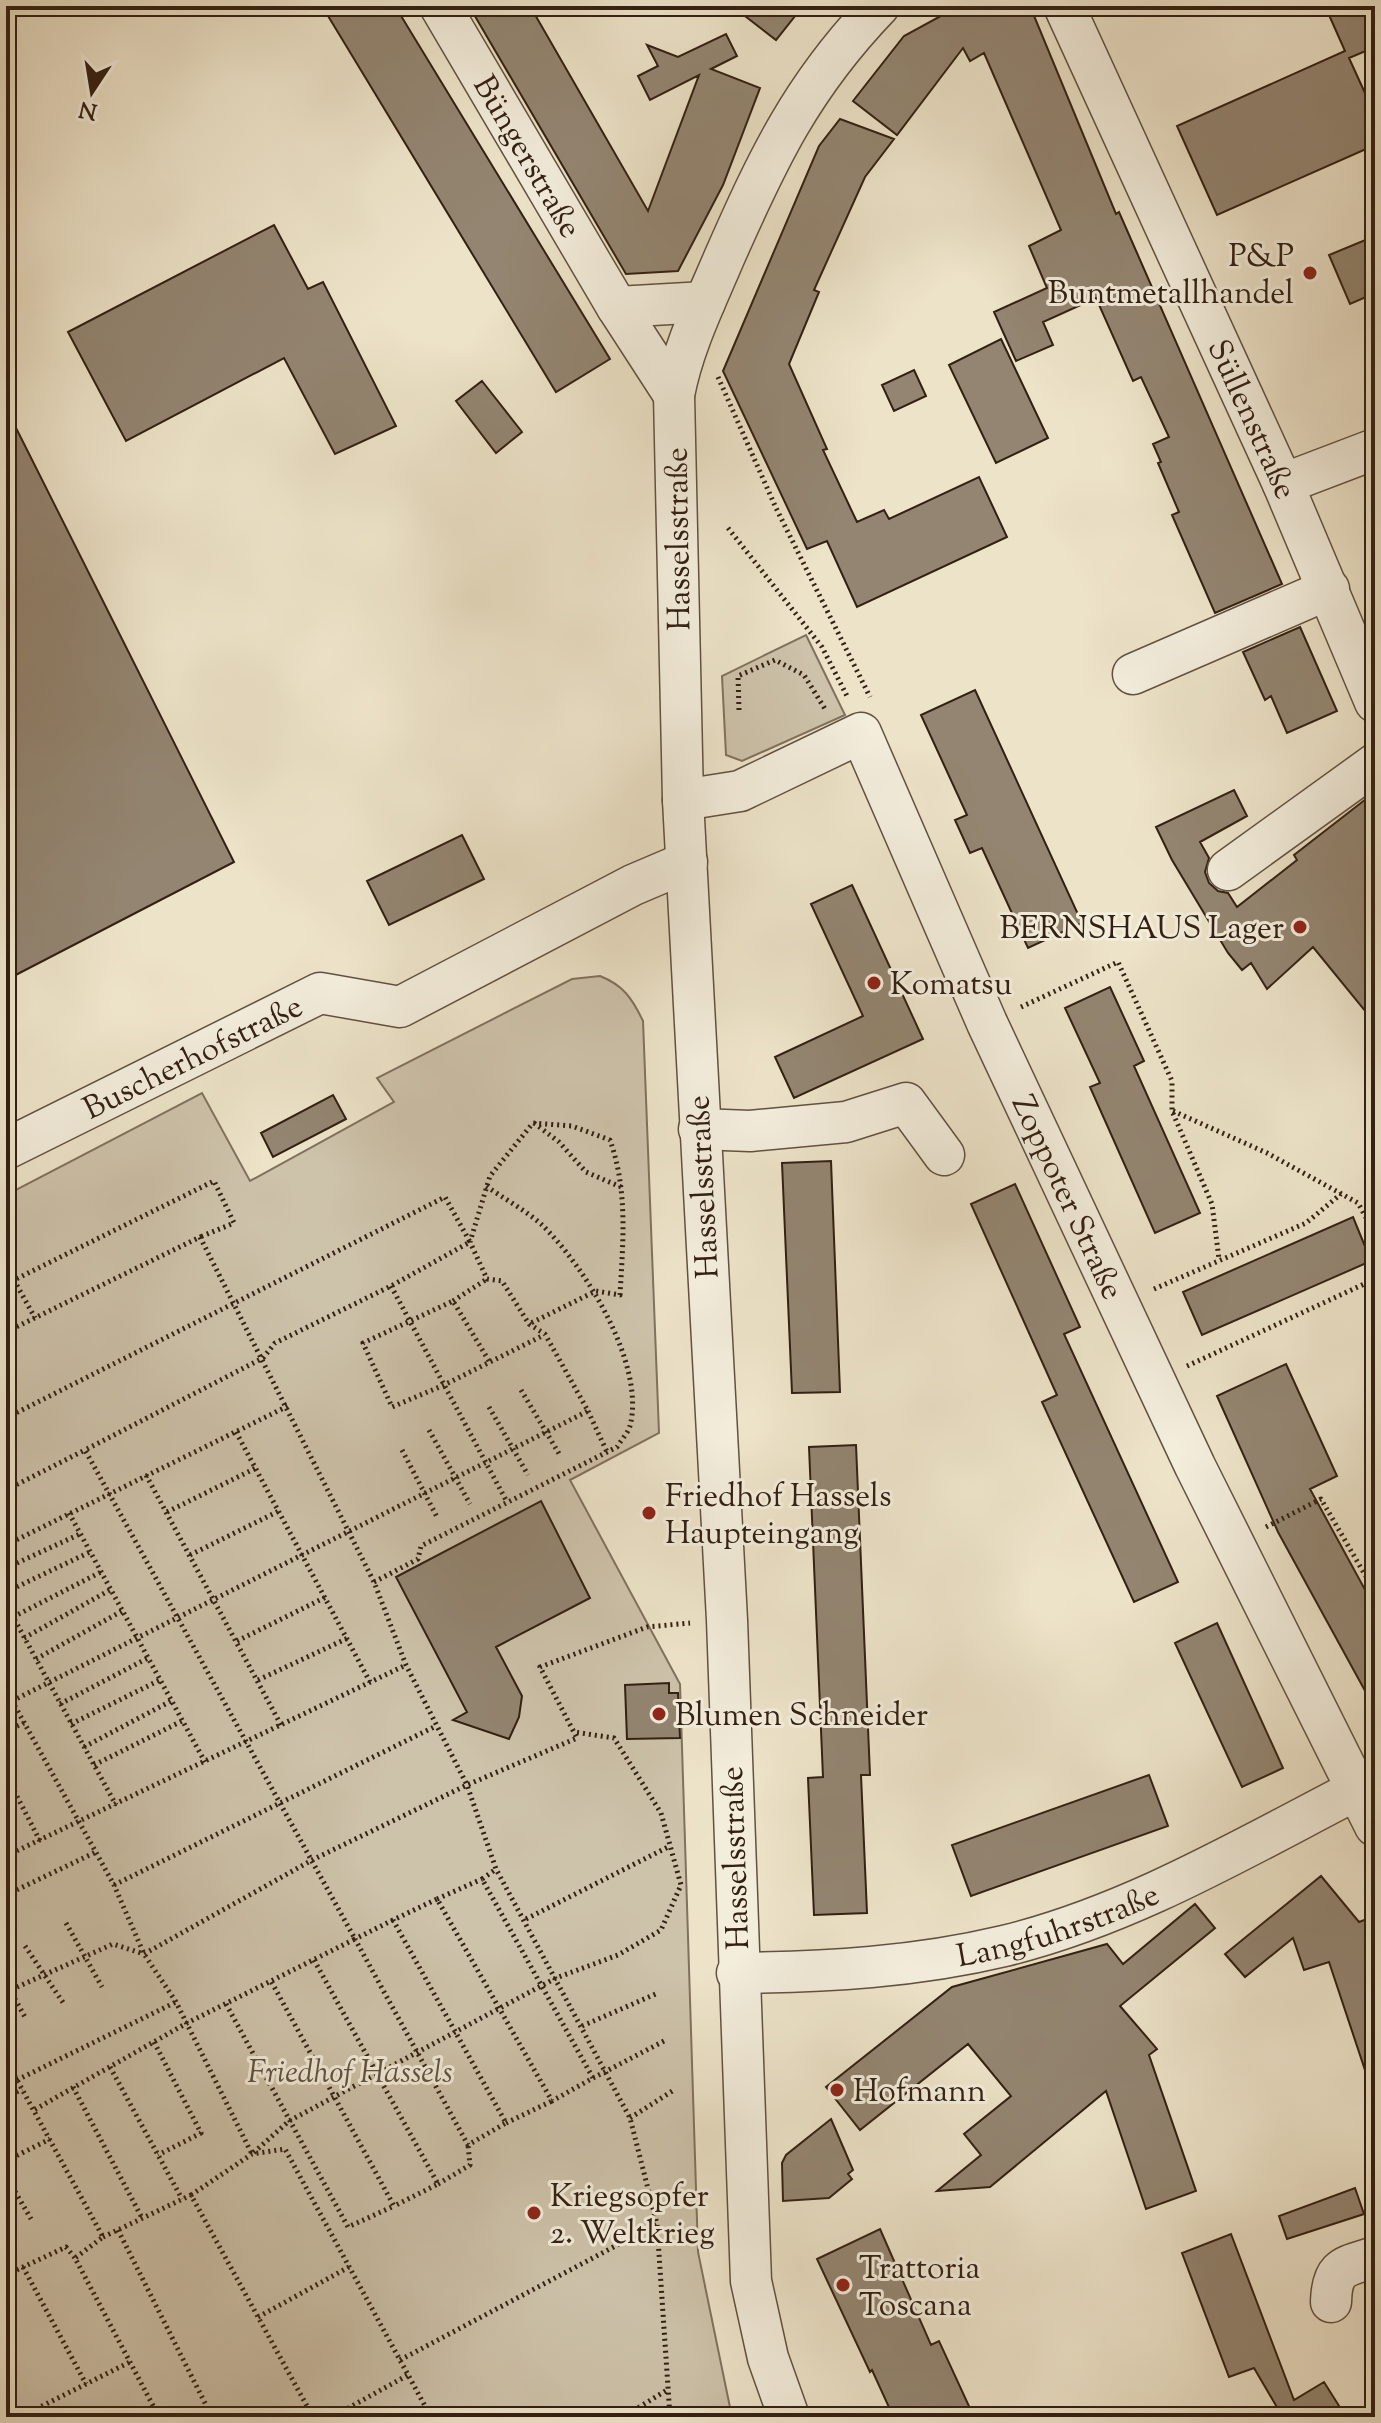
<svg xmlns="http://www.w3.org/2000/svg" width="1381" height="2423" font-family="'Sorts Mill Goudy',serif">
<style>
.green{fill:#cdc2aa;stroke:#80715e;stroke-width:2}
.building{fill:#938571;stroke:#322012;stroke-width:2}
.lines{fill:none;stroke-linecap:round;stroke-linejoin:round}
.minor-casing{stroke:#615140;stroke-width:43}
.path{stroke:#322012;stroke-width:5;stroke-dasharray:2 4;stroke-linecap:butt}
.minor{stroke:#f3eddc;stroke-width:40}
.poi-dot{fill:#8f2418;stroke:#f3eddc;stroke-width:3}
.labels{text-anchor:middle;stroke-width:6;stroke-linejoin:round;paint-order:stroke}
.street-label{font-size:32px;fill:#322012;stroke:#f3eddc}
.poi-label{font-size:32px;fill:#322012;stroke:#f3eddc;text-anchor:start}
.park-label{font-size:32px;font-style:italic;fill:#605140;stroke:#f3eddc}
</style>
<rect width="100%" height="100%" fill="#ede3c9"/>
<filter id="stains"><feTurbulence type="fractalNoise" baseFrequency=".0025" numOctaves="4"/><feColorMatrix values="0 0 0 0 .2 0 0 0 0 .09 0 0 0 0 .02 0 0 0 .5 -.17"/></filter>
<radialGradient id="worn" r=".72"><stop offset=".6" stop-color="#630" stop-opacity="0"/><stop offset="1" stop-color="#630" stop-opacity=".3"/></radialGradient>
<path class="green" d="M806 635 845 715 742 761 726 755 722 676Z
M600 976C623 985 632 998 643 1021L659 1433 570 1480 680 1684 698 2252 732 2417H6V1195L202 1093 250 1181 394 1102 377 1078 572 979Z"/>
<path class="building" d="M322 6H395L610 359 556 392Z
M469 6H530L648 211 699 75 650 100 638 76 658 66 647 45 678 57 726 34 737 56 711 69 760 88 723 185 678 271 626 274Z
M732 6H803L776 40Z
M959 6H1030L1116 214 1119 212 1137 253 1282 584 1215 613 1172 515 1179 512 1158 463 1161 462 1153 444 1169 437 1141 377 1133 381 1096 298 1043 322 1053 345 1016 361 994 312 1047 288 1029 246 1061 230 984 53 970 61 963 48 897 135 853 101 904 36Z
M1325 6H1375V47L1349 58 1375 115V145L1217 215 1177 126 1345 51Z
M840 119 894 139 865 177 814 290 819 292 789 364 827 449 823 450 857 522 884 510 889 519 979 477 1007 537 857 607 827 541 807 549 723 371 819 146Z
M274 225 308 289 323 282 396 426 335 454 284 358 126 441 68 332Z
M1375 236V293L1350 304 1329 255Z
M1001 339 1048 438 996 463 949 365Z
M914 370 926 396 894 411 882 385Z
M482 381 522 432 496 453 456 401Z
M6 408 234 862 6 980Z
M1300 627 1337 711 1287 733 1271 696 1265 700 1243 652Z
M975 690 1082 923 1028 948 982 848 970 853 955 820 967 815 921 715Z
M1234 790 1247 816 1200 842 1209 858 1205 872 1209 883 1218 891 1228 893 1237 907 1297 860 1294 855 1375 792V1023L1313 947 1267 989 1251 963 1242 970 1228 953 1172 860 1156 827Z
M462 835 484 879 389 925 367 881Z
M852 885 923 1039 794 1098 775 1057 863 1016 811 904Z
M1110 987 1144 1061 1134 1066 1200 1213 1155 1233 1090 1087 1100 1083 1065 1008Z
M333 1095 346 1119 273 1157 261 1133Z
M831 1161 840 1392 792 1393 782 1163Z
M1015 1184 1080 1327 1064 1334 1178 1582 1134 1602 1042 1402 1057 1395 971 1204Z
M1353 1217 1371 1261 1202 1335 1183 1292Z
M1286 1364 1337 1476 1310 1489 1375 1608V1709L1278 1532 1217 1396Z
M856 1445 870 1775H861L867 1913 814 1915 808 1778 823 1777 809 1447Z
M541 1501 590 1598 496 1647 522 1696 519 1717 509 1739 453 1720 467 1712 396 1577Z
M1217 1623 1283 1768 1242 1787 1175 1643Z
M669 1683V1693H678L680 1738 627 1739 625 1685Z
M1149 1775 1168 1826 971 1896 952 1845Z
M1321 1876 1359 1922 1375 1916V2084L1370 2085 1329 1962 1304 1970 1293 1938 1245 1977 1225 1954Z
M1195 1904 1215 1928 1120 2006 1157 2049 1149 2055 1196 2191 1146 2209 1106 2091 990 2187 937 2191 981 2155 964 2134 1011 2096 968 2044 860 2130 826 2087 952 1987 1107 1944 1123 1964Z
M831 2119 853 2170 848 2174 852 2179 829 2198 783 2201 782 2163 786 2155Z
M1355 2188 1364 2214 1287 2239 1279 2216Z
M880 2229 931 2345 939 2341 974 2417H889L893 2416 872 2370 870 2372 817 2259Z
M1231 2234 1294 2400 1324 2382 1346 2417H1265L1278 2409 1254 2368 1229 2377 1182 2253Z"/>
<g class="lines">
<defs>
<g id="minor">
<path id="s1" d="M440 6 617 307 674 395"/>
<path id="s2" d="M1064 6 1283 484 1375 702"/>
<path d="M617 307 705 302"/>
<path d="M1283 484 1375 449"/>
<path d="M1133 674 1329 589"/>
<path id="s3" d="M683 800 740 791 861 733 987 1023 1195 1466 1375 1826"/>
<path d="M1228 870 1375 764"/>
<path d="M699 1129 750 1131 846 1122 906 1103 944 1155"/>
<path id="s4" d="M6 1149 320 993 400 1007 633 885 687 862"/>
<path id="s5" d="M737 1973C826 1972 916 1967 1004 1946 1128 1916 1242 1849 1354 1791"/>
<path d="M1331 2302C1332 2266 1344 2267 1375 2257"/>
<path d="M789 2417 768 2358 751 2281 727 1620 683 800 674 395C683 347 705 303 724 258 768 158 802 86 879 6"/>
</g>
</defs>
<use href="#minor" class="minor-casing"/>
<path class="path" d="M718 377 776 508 870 697
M728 528 822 647 848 698
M739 710 738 676 775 660 804 675 825 709
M1021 1007 1118 962 1172 1081V1111L1212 1204 1219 1259
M1173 1111 1267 1153 1358 1203 1375 1234
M534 1123 559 1142 586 1172 621 1187
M14 1280 35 1318
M6 1284 214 1181 234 1223 200 1237
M391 1286 507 1502
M1154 1289 1306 1223 1341 1194
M453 1301 487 1279
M6 1332 200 1237 374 1582 406 1665 467 1785 496 1869 630 2118 657 2224 670 2417
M489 1361 453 1301 363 1343 392 1407 444 1385 544 1335
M1187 1366 1375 1279
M521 1390 561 1457
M489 1407 528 1475
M588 1411 607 1452
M6 1418 445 1197 470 1242 391 1286 275 1343 263 1358 85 1450
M429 1430 470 1504
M236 1432 370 1682
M402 1450 437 1517
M146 1475 281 1725
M6 1490 85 1450 355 1939 187 2023 34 2110
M167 1512 256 1468
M69 1513 205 1762
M1266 1527 1321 1499 1375 1592
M6 1545 288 1406
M190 1555 279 1511
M6 1568 80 1534
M374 1582 418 1559 421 1546 617 1447C621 1440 628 1433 630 1426 646 1364 584 1265 541 1224 525 1210 503 1198 486 1186
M6 1592 90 1552
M6 1604 116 1805
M13 1617 101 1572
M24 1638 110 1590
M237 1641 326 1597
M36 1659 122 1611
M258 1680 348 1638
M6 1690 114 1885 144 1954 176 2002 252 2154 289 2121 556 1978 618 1955 661 1930 681 1885 661 1813 614 1738 574 1732
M12 1701 588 1411 545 1334 529 1324 502 1281 487 1279 470 1242 490 1176 533 1123 572 1126 610 1140C628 1191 623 1242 620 1295L596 1291 529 1324
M60 1704 148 1658
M71 1724 160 1680
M6 1731 24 1723
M84 1747 171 1701
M94 1765 182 1721
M6 1775 40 1841
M6 1856 406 1665
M114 1885 434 1727
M6 1895 96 1852
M437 1899 482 1879
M526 1919 670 1846
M393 1920 355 1939 468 2145 506 2123 393 1920 437 1899 552 2101 593 2078 482 1879 496 1869
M66 1923 102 1987
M25 1946 64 2004
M314 1960 438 2184 394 2206
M6 1983 25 2017
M6 1992 113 1944 144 1954 314 1859 467 1785 577 1738 540 1667 647 1627 690 1623
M226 2004 348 2227 394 2206 271 1981
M582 2026 658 1993
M154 2042 201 2133 158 2155
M6 2060 103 2237 75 2258 159 2417
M110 2067 182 2199
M593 2078 666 2040
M17 2080 176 2002
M73 2087 142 2218
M6 2098 22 2089
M630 2118 674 2090
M506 2123 552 2101
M6 2161 50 2139
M6 2176 31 2219
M438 2184 470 2165 468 2145
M191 2195 252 2154 285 2149 431 2417
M118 2230 212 2417
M103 2237 191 2195 313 2417
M23 2267 86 2384
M6 2275 66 2247 75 2258
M258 2317 349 2267
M400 2360 657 2224
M20 2417 130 2362
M332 2417 408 2375
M623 2417 667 2390"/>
<use href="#minor" class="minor"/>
</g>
<g class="poi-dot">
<circle cx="1310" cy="273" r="8"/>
<circle cx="1300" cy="927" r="8"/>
<circle cx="874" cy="983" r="8"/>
<circle cx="649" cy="1513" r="8"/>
<circle cx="659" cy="1714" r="8"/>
<circle cx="837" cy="2090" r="8"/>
<circle cx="534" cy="2213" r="8"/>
<circle cx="843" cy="2285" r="8"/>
</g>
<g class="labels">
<g class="street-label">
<text dy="11" stroke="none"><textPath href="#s1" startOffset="174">Büngerstraße</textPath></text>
<text dy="11" stroke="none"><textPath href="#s2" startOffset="454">Süllenstraße</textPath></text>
<text transform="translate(677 539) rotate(-91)" y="11">Hasselsstraße</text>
<text dy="11" stroke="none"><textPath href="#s4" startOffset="208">Buscherhofstraße</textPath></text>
<text transform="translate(702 1187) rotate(-93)" y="11">Hasselsstraße</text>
<text dy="11" stroke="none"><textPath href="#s3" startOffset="700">Zoppoter Straße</textPath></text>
<text transform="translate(734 1858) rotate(-92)" y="11">Hasselsstraße</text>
<text dy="11" stroke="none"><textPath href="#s5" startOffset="326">Langfuhrstraße</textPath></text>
</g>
<g class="poi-label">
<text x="1294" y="266" text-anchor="end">P&amp;P<tspan x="1294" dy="37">Buntmetallhandel</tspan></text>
<text x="1284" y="938" text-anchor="end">BERNSHAUS Lager</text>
<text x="890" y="994">Komatsu</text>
<text x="665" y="1506">Friedhof Hassels<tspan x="665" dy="37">Haupteingang</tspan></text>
<text x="675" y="1725">Blumen Schneider</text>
<text x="853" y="2101">Hofmann</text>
<text x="550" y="2206">Kriegsopfer<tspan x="550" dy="37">2. Weltkrieg</tspan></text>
<text x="859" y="2278">Trattoria<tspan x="859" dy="37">Toscana</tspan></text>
</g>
<g class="park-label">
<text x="350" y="2082">Friedhof Hassels</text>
</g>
</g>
<rect width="1381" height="2423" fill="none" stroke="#ede3c9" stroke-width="32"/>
<rect x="8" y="8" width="1365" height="2407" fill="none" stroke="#322012" stroke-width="4"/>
<rect x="16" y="16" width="1349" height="2391" fill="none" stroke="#322012" stroke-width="2"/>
<g transform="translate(92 92) rotate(192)" stroke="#f3eddc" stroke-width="6" paint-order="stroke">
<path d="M0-6L14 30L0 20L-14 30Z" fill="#322012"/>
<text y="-12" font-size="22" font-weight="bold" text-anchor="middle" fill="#322012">N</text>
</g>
<rect width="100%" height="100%" filter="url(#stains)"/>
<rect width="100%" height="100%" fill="url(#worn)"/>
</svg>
